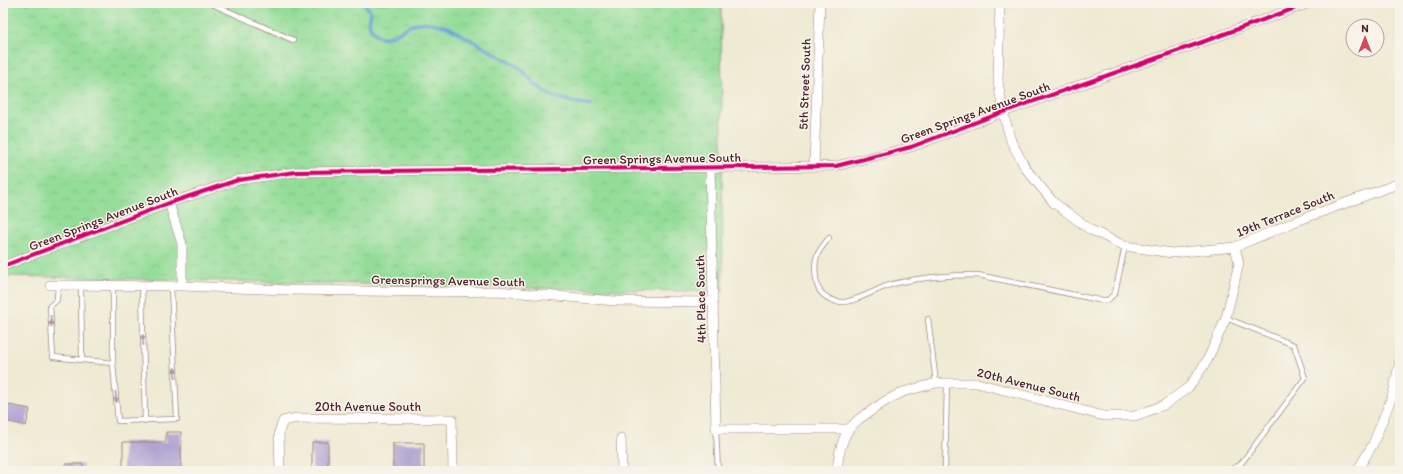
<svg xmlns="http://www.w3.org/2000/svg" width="1403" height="474" font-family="Itim,sans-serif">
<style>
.park{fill:url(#park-crowns);stroke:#6e7e62}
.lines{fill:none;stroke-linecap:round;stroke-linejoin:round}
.stream{stroke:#659fd4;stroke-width:3.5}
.building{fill:#aa9fd0}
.lane-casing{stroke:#9c847f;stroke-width:6}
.street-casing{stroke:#9c847f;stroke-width:10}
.lane{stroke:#fff;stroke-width:4.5}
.street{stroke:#fff;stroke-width:9}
.cycleway-casing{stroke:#f7f3e8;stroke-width:6}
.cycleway{stroke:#d6006c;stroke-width:4}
.oneway{fill:#ae9aa0}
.labels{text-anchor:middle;stroke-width:3;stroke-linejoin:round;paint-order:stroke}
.street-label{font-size:13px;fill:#4a1f2b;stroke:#f7f3e8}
</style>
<defs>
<pattern id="park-crowns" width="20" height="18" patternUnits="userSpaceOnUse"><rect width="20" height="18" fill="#93dd98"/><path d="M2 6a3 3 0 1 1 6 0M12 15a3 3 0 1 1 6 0" fill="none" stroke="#80bd83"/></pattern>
</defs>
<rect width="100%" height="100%" fill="#f7f3e8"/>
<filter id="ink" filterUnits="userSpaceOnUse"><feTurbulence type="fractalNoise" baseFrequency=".025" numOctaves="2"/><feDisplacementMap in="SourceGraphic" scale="8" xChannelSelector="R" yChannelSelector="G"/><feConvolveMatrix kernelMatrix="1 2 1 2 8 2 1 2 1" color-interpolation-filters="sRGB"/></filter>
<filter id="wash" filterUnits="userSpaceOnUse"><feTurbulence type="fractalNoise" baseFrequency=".012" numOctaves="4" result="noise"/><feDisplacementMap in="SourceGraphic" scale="16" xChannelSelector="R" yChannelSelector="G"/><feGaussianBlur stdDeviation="0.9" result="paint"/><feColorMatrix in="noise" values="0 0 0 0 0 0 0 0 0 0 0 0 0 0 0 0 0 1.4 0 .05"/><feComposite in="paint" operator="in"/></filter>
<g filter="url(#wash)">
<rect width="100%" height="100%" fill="#efead3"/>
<path class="park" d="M3 3H721L723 292 3 276Z"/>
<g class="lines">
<path class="stream" d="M364 3 371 13C369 20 368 25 373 31 384 48 404 26 417 23 427 21 438 24 448 27L519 67 537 86 552 96 569 101 591 105"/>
</g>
<g id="blocks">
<path class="building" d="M3 404 30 409 26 426 3 420Z
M166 432H181V471H123V442H166Z
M312 442H328V471H312Z
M393 443H424V470L393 469Z
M65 464H83V471H65Z"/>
</g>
</g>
<g filter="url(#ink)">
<use href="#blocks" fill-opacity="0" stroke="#9c847f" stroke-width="1"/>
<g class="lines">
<defs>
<path id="lane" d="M210 3 293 40
M829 238C825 243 819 250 817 256 814 263 815 285 820 291 824 297 834 302 841 302 854 303 880 287 893 284 921 277 950 275 978 275L1099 300H1108L1115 293 1125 246
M58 285 57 300 50 306 53 357 113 363 118 421 177 419 171 286
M81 285 82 360
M113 286V363
M142 286 145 421
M1226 318 1294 345 1305 378 1240 465 1228 471
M928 319 936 383
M716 429 718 471
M94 471V470
M945 471 947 383"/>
<path id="street" d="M1000 3 998 81 1003 112 1011 141 1026 169 1054 203 1091 230 1125 246 1172 253 1235 247 1294 222 1400 183
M814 166 820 3
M710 168 716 429H849L859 419 887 400 903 392 936 383H977L1104 416H1135L1164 405 1189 387 1207 361 1226 318 1239 263 1235 247
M169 203 182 244V286
M3 266 169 203 238 180 296 172 836 166 911 147 1003 112 1197 44 1309 3
M50 285 182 286 288 290 441 292 498 291 615 301 713 302
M621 438 622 471
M280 471 279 432 283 421 297 418 452 419 453 471
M837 471C838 458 841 441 849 429
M1357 471 1373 444 1393 394 1400 360"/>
</defs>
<use href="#lane" class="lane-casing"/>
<use href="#street" class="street-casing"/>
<use href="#lane" class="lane"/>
<use href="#street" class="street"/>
<defs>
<path id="cycleway" d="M3 266 169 203 238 180 296 172 836 166 911 147 1003 112 1197 44 1309 3"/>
</defs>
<use href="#cycleway" class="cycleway-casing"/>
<use href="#cycleway" class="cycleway"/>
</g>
<defs><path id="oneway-solid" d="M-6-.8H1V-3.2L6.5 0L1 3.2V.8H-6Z"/></defs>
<g class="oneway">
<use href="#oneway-solid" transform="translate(51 321) rotate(87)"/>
<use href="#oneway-solid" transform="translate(143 340) rotate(-91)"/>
<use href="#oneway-solid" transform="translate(175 373) rotate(-93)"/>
<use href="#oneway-solid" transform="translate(116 397) rotate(85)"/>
</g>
</g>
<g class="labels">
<g class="street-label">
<text transform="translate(804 84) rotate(-88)" y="5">5th Street South</text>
<text transform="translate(975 112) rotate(-20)" y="5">Green Springs Avenue South</text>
<text transform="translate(662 158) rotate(-1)" y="5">Green Springs Avenue South</text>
<text transform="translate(1285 213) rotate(-22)" y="5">19th Terrace South</text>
<text transform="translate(103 218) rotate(-21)" y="5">Green Springs Avenue South</text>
<text transform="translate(448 280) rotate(1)" y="5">Greensprings Avenue South</text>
<text transform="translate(700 299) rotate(-91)" y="5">4th Place South</text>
<text transform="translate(1029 384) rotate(14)" y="5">20th Avenue South</text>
<text x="368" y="411">20th Avenue South</text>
</g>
</g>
<rect width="1403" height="474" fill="none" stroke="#f7f3e8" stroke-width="16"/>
<g transform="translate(1365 38)"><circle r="19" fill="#f7f3e8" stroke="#b29e9c"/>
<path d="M0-3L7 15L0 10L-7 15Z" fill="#d1495b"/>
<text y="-6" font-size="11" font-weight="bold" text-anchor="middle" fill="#4a1f2b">N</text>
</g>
</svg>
